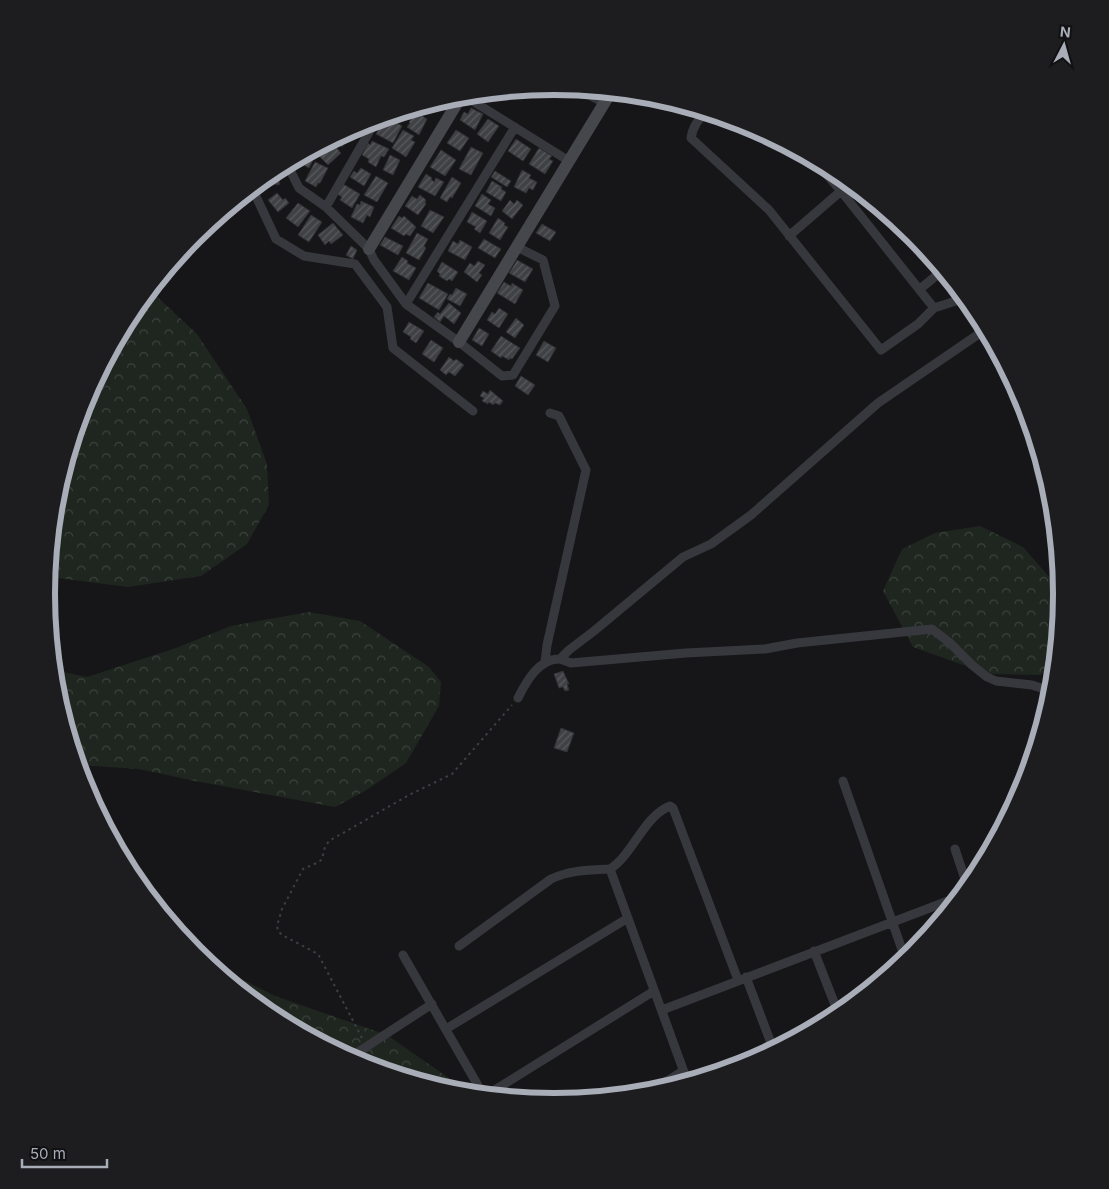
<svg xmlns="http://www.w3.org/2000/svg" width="1109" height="1189" font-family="Inter,sans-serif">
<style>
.forest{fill:url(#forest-crowns)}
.building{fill:url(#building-hatch);stroke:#303034}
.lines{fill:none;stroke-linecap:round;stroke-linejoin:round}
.path{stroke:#3d3f44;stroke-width:2;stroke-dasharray:2.5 4;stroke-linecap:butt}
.street{stroke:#37383d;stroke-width:9}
.secondary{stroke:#45474d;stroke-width:12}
.rim{fill:none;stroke:#a8adb8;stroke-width:6}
</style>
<defs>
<pattern id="forest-crowns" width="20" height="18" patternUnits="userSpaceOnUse" patternTransform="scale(1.25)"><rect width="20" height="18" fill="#1e261f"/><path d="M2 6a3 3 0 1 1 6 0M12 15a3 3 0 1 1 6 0" fill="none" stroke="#3c433d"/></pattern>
<pattern id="building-hatch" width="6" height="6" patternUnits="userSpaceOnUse" patternTransform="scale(1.25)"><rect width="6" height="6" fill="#404145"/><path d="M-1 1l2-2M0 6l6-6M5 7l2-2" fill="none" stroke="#595a5e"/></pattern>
</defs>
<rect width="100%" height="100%" fill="#161618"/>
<path class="forest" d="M150 290 197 334 247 409 267 464 269 505 247 544 201 576 128 587 50 577 48 576 56 495 85 400 132 312Z
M980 526 1023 547 1051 579 1062 605 1056 663 1040 675 988 674 913 647 883 591 902 549 935 533Z
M309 612 360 621 429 667 441 682 439 706 406 763 365 791 335 807 195 781 139 769 78 765 56 693 54 670 87 677 176 648 231 626Z
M199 957 275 996 387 1035 446 1076 469 1094 455 1093 360 1064 272 1017Z"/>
<path class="building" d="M471 108 483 114 475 130 460 120 464 112 468 114Z
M416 112 427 119 419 135 407 127 410 123 409 122Z
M488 119 499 126 488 142 477 134Z
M393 121 402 126 393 143 376 134 381 126 384 127 386 124 391 126Z
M352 130 355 131 349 140 347 139 342 147 331 140Z
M403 130 414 136 411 140 415 142 406 157 392 148Z
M456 130 469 138 460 151 447 143Z
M516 139 531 149 523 161 508 151Z
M372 141 389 149 384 157 381 156 376 167 368 162 369 159 362 155 368 143 370 145Z
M334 145 341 153 328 165 320 157Z
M471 147 483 153 471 175 459 169Z
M539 148 552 156 549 159 553 161 545 174 529 164Z
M441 150 456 160 445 176 430 167Z
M312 151 311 154 315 156 309 168 298 162 299 160 297 159Z
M390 155 400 160 393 175 383 170Z
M315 162 328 168 320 183H318L316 187 305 181Z
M361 168 371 174 364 186 350 177 354 171 357 173Z
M522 170 531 175 529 178 537 182 533 190 529 188 526 193 514 187Z
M495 171 511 181 507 187 491 177Z
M271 174 280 175 279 185 267 183V186L259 185V183L268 176H270Z
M426 174 432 178 431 179 434 182 436 178 444 182 435 196 418 187Z
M376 176 388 183 377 202 364 195Z
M452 177 461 183 452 198 450 197 447 202 440 198Z
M492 181 502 187 501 189 506 192 501 201 486 192Z
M343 184 360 194 352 208 340 200 342 197 337 194Z
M277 193 283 200 285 198 289 203 278 212 268 200Z
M482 194 491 200 488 204 495 208 491 216 475 206Z
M420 195 426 200 425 203 426 204 418 215 405 206 412 196 417 199Z
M510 200 514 204 517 200 523 205 512 219 502 211Z
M361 201 374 207 370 217 367 215 363 223 351 217 357 204 360 205Z
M298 203 310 211 298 227 286 218Z
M430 210 444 217 433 233 421 226Z
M472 212 487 221 480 233 474 229 476 227 467 222Z
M311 215 322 222 309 242 298 235Z
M399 216 402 218 404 216 416 227 410 236 406 234 404 236 391 228Z
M498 218 505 223 504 225 508 227 500 240 489 233Z
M333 223 343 235 331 244 329 241 325 245 318 235Z
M542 224 556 232 550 241 536 233Z
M417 233 428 239 424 246 426 248 419 260 406 253Z
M385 237 403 246 398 255 380 245Z
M484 239 501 249 495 258 478 248Z
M460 240 472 247 465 260 448 251 453 241 458 244Z
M351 246 357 250 353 259 346 255Z
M402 257 408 261 407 263 416 268 409 280 393 271Z
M517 260 533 269 525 282 509 273Z
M478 261 485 265 479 273 482 275 477 282 464 272 470 263 474 266Z
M442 262 458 272 452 281 449 279 447 281 439 276 440 274 437 271Z
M504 282 511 286 512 283 523 290 515 304 497 293Z
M428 283 448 294 439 310 419 298Z
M456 288 467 294 460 306 447 299 450 294 452 295Z
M449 303 461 313 454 324 444 316 440 322 434 317 438 312 440 314Z
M499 308 508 314 499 328 487 320 492 312 495 314Z
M516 318 524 325 515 338 506 332Z
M409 322 424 331 416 343 410 339 411 337 403 332Z
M479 328 489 334 482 346 472 340Z
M501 336 520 348 512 359 510 358 509 360 502 356 501 358 491 351Z
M431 340 443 348 434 362 422 354Z
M544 341 556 348 548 362 536 355Z
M449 357 454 361 456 359 464 365 455 376 449 372 446 375 440 370Z
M521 376 535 385 528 395 515 386Z
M490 390 503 401 500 405 495 403 493 405 489 402 488 404 482 401 484 398 480 396 483 391 488 394Z
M563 671 569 684H567L569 690 565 691 563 687 559 688 554 674Z
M561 728 574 733 567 752 554 748Z"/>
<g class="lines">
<path class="path" d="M362 1038 318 954 282 935 278 931 277 926 282 909 303 869 319 862 322 859 325 847 329 841 409 795 452 774 512 705"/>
<path class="street" d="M579 89 604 103
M463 95 569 161
M706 112C698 120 693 126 691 138L769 210 881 350 918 324 934 308 965 298
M808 157 822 169 841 191 934 308
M287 164 299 188 326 207 369 249 374 260 406 304 459 342 502 376 513 375 555 306 543 260 517 247
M252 188 276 239 304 256 355 264 387 307 393 348 473 411
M326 207 376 120
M789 236 841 191 848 181
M920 289 943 270
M406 304 515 127
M1039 448 1038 469 1057 541
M560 659 569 650 594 631 683 557 711 544 751 515 878 403 986 329
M545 662 547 645 586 470 559 416 550 413
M518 698C526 682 539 658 560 659 563 660 568 662 571 663L686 653 765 649 797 643 932 629 950 643 972 665 987 677 996 681 1032 685 1041 688 1053 695
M843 781 906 961
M955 849 968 888
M610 869C634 853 644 816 670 806L673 808 738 980
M459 946 551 879C570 870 589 870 610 869L688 1083
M814 951 839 1015
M403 955 484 1096
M746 977 774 1051
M662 1010 961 896
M446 1029 628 918
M349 1058 432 1004
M646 1094 683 1071
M485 1096 654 991"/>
<path class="secondary" d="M369 249 462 95
M459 342 611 92"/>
</g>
<path d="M0 0H1109V1189H0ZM55 594a499 499 0 1 1 998 0a499 499 0 1 1-998 0Z" fill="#1d1d20" fill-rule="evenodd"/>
<path class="rim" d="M55 594a499 499 0 1 1 998 0a499 499 0 1 1-998 0Z"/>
<g transform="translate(1064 45) rotate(6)" stroke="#111113" stroke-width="4" paint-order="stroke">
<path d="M0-4L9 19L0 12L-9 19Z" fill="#a8adb8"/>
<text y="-8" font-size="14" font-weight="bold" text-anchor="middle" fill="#a8adb8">N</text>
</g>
<path d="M22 1159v8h85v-8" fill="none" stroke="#a8adb8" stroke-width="2.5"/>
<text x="30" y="1159" font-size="15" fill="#a8adb8" stroke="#111113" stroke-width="4" paint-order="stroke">50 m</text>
</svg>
